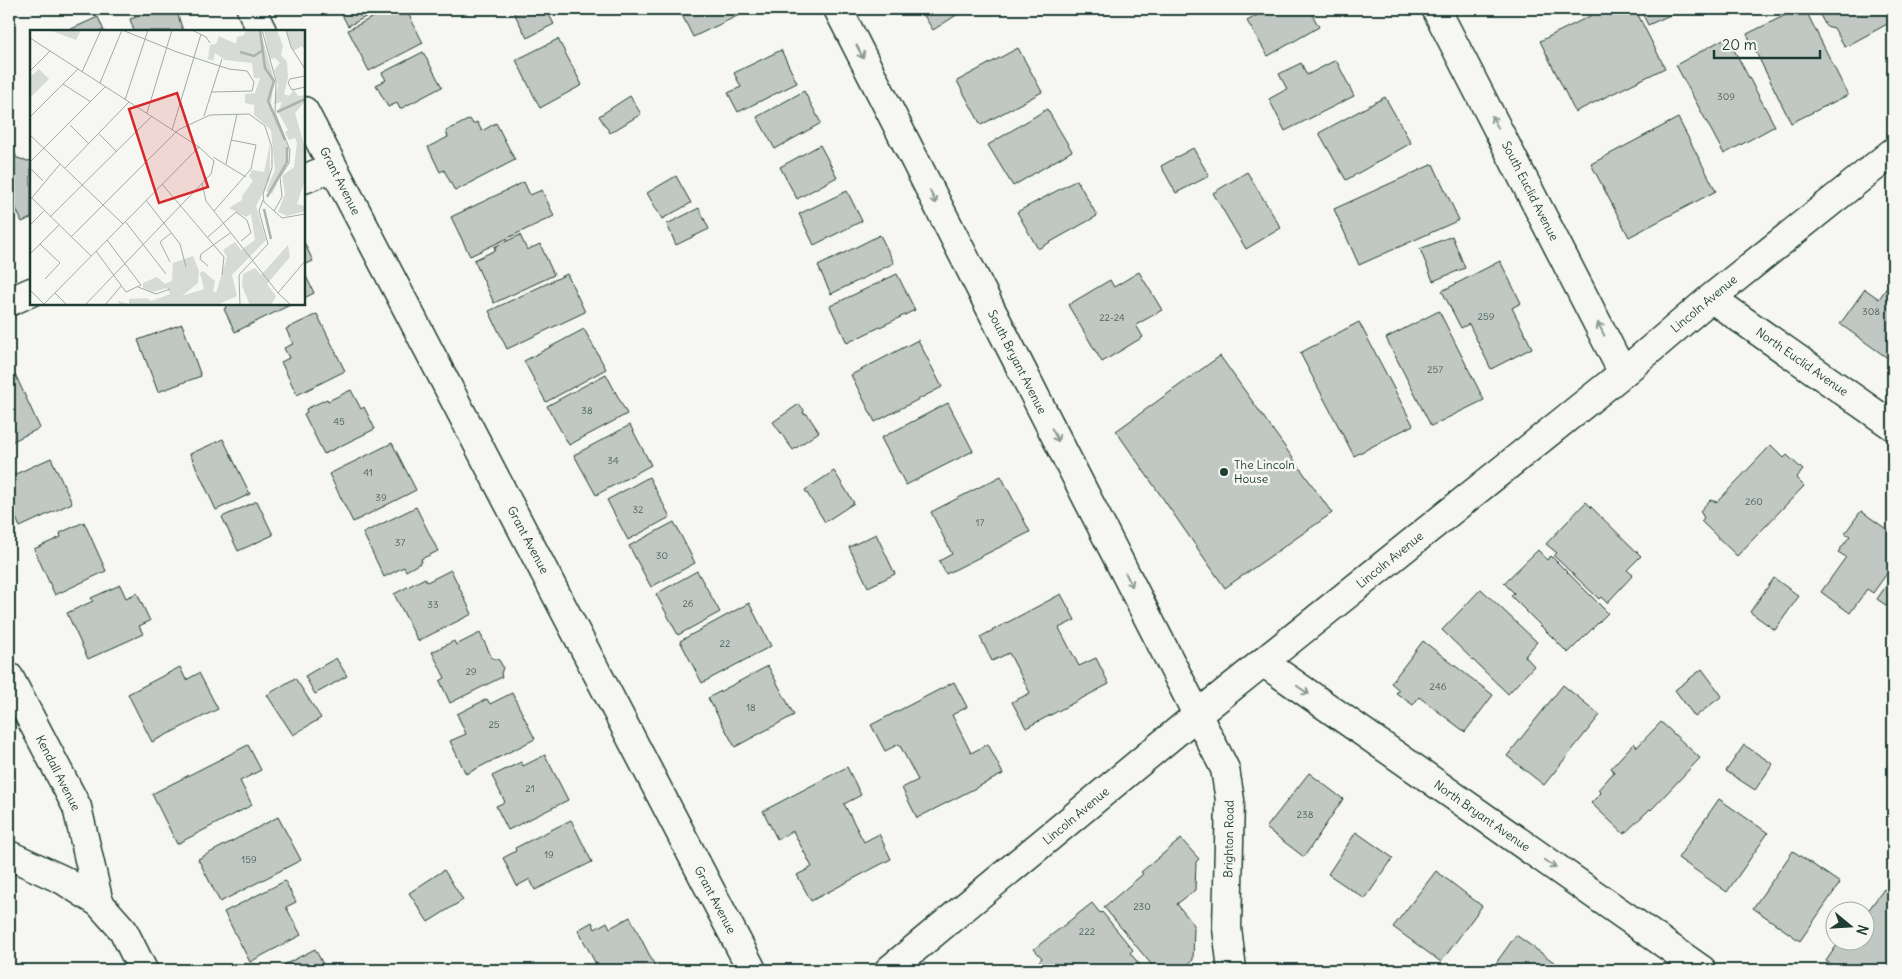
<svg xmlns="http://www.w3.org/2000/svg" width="1902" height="979" font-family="Delius,sans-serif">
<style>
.building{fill:#c1c8c3;stroke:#1f3d34}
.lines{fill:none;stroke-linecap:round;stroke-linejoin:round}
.minor-casing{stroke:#1f3d34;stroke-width:31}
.minor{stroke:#f6f6f2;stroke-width:28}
.oneway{stroke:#8a9a93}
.poi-dot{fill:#1f3d34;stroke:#f6f6f2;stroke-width:2}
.labels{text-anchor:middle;stroke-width:5;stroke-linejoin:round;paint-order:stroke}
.number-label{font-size:10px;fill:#486058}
.street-label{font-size:12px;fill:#1f3d34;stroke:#f6f6f2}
.poi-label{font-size:12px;fill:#1f3d34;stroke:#f6f6f2;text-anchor:start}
.inset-river{fill:none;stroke:#aab3ae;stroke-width:2.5}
.inset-road{fill:none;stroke:#a0aca6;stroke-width:1}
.view{fill:#d62828;fill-opacity:0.15;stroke:#d62828;stroke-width:2.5}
.inset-edge{fill:none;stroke:#1f3d34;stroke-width:2.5}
</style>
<rect width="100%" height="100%" fill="#f6f6f2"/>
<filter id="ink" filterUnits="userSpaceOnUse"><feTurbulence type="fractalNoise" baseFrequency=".02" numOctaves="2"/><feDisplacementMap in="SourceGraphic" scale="10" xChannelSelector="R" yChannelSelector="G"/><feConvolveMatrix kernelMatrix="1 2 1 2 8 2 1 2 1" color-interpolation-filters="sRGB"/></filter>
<g filter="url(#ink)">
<path class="building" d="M163 9H176L183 31H134L130 19Z
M339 9H381L348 26Z
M389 9H406L423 43 369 71 348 30Z
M512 9H546L554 24 527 38Z
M679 9H752L693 37Z
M920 9H966L933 30Z
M1268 9H1309L1319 27 1268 56 1247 21Z
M1604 9H1635L1665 68 1575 112 1540 41Z
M1640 9H1678L1679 11 1648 25Z
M1798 9H1805L1848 95 1791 123 1747 34Z
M1822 9H1884L1891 22 1845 47 1834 28 1826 26 1820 15Z
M98 17 104 31H69V30Z
M1727 37 1775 126 1724 154 1676 65Z
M558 39 582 85 540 108 516 60Z
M1018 48 1042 92 981 125 957 81Z
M781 50 797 83 738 112 728 93 741 87 734 73Z
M423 52 442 87 400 109 397 103 388 107 376 85 386 80 382 73Z
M1336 60 1354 96 1285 131 1269 99 1287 89 1279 74 1301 63 1307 75Z
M804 91 821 123 775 149 757 117Z
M630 96 641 114 610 133 599 116Z
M1385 97 1411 143 1346 180 1319 133Z
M1047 109 1072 151 1013 186 988 145Z
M1678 118 1716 191 1629 237 1591 164Z
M470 119 473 124 477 122 482 131 496 123 515 160 455 191 444 170 440 172 428 147 448 137 446 131Z
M820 145 837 177 797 199 780 167Z
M1193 148 1209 176 1176 193 1161 166Z
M13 150 17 158 28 161 31 160V218L22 222 9 193V152Z
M1433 164 1459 220 1359 265 1334 209Z
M1247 172 1281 228 1246 249 1213 193Z
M676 176 691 203 662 219 647 193Z
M1077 180 1097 216 1038 249 1017 212Z
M524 182 530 195 542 190 554 216 470 256 451 217Z
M847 191 862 221 814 245 799 214Z
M699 208 709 229 676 245 667 224Z
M520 235 527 250 540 244 554 275 494 303 474 260 496 250 494 247Z
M880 235 894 263 831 294 818 266Z
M1452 236 1465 268 1433 281 1420 249Z
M304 242 313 261 304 265Z
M1500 261 1521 303 1512 308 1532 348 1491 369 1469 324 1461 328 1442 291Z
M304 272 314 293 304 298Z
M1139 272 1162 310 1136 325 1143 337 1102 362 1068 305 1110 280 1114 287Z
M567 274 585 312 507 349 489 311Z
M897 274 915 310 847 343 830 306Z
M1892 280H1893V362L1840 324 1865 289 1879 299Z
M225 304H292L235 332 224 309 226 308Z
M1439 311 1484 400 1431 426 1386 338Z
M317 314 345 371 297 395 281 362 289 358 284 348 293 344 286 329Z
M1359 322 1413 425 1354 456 1300 353Z
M182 324 201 376 158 392 138 340Z
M584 329 606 369 546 402 524 361Z
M918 340 942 387 875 422 851 375Z
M1220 356 1332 513 1225 588 1116 431Z
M15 374 40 428 9 443V377Z
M606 374 627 414 569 445 547 406Z
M351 390 361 409 364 407 375 429 324 454 304 414 307 412 306 409 327 399 328 401Z
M948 403 973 451 906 485 881 438Z
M799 404 804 410 803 413 807 414 819 432 793 450 773 422Z
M630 425 651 465 596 495 574 455Z
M223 439 250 494 216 510 190 454Z
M392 443 416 490 353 522 329 474Z
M1771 445 1784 458 1787 455 1803 470 1796 478 1804 486 1737 556 1701 521 1704 518 1700 511 1710 500 1717 502Z
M51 458 72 503 20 527 9 502V477Z
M834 471 854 503 825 522 805 490Z
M1001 476 1030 532 946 574 939 561 952 554 931 512Z
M649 477 670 517 628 540 607 500Z
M257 501 273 535 238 551 222 517Z
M1586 502 1641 556 1627 570 1633 575 1607 603 1601 597 1599 599 1554 556 1557 553 1546 544Z
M416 507 438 551 421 559 422 562 406 571 404 567 384 577 363 533Z
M1861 511 1893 534V565L1873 593 1867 589 1850 613 1821 592 1846 557 1838 552 1850 536 1845 533Z
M84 522 106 571 55 595 34 549 61 537 60 533Z
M674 522 695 563 651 587 629 546Z
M876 534 895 574 868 587 849 547Z
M1538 550 1547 560 1551 556 1608 613 1568 653 1511 596 1514 593 1504 583Z
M451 570 472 614 418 641 394 594 425 578 427 582Z
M697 571 720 612 678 635 656 594Z
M1893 576V610L1877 599Z
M1774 578 1799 596 1775 630 1750 612Z
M120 585 126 598 137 593 150 621 139 626 143 634 88 659 67 613 93 601 91 598Z
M1481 589 1537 642 1525 656 1534 666 1508 694 1442 630Z
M1061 594 1075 620 1059 628 1079 666 1096 658 1109 684 1026 728 1012 702 1030 693 1009 653 992 661 980 637Z
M749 603 771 646 702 683 680 641Z
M480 633 492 658 499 660 503 667 501 674 502 677 450 703 440 681 445 678 432 652 454 641 456 645Z
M1423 641 1493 695 1465 732 1419 697 1413 705 1396 693 1399 690 1391 683Z
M336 658 347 676 315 694 305 676Z
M768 666 794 715 735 747 708 698Z
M180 667 186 680 199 673 218 709 152 742 128 694Z
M1702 669 1722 696 1695 717 1675 690Z
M295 678 321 718 293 735 267 695Z
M954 682 967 707 952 715 971 753 988 744 1003 774 917 818 902 788 918 780 899 744 885 751 871 725Z
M1563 685 1600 715 1544 785 1507 756Z
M512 693 535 739 466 774 450 741 466 734 457 714 487 699 490 704Z
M1661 722 1700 758 1651 810 1650 809 1624 834 1591 803 1601 793 1598 790 1614 772 1611 768 1634 743 1637 747Z
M248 745 261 770 240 781 252 805 177 844 152 794Z
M1744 745 1773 764 1755 790 1726 771Z
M545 755 568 800 508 830 496 806 505 802 492 776 521 762 523 766Z
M847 767 861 795 844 804 864 842 879 834 891 859 811 901 797 875 812 867 793 831 777 839 763 811Z
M1309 773 1343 799 1304 857 1266 828Z
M1719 799 1768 833 1727 892 1678 858Z
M278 817 301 860 220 902 198 859Z
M571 820 592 862 535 890 530 879 517 886 503 858 516 851 515 848Z
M1356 832 1393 858 1365 899 1328 874Z
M1181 839 1199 859 1196 862 1195 890 1177 904 1194 925 1193 960 1181 970H1156L1104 907 1143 874 1141 872Z
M1793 851 1840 883 1800 941 1753 908Z
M444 870 463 900 428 922 409 893Z
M1436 871 1482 906 1441 962 1393 927Z
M285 881 296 902 286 907 301 935 250 962 224 912Z
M1884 889 1893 895V966L1890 970H1839L1826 961 1839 942H1864V916Z
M1092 903 1100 913 1102 912 1133 950 1130 953 1144 970H1046L1039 961 1042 958 1034 949Z
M630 917 657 970H599L578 930 592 922 595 929 607 922 610 928Z
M1516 935 1565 970H1491Z
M315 949 326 970H274Z"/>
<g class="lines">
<defs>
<path id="minor" d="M251 9 262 31
M838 9 1225 769 1230 800 1227 928 1232 970
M1436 9 1623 373
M304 111 752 970
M304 179 333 167
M1711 298 1893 426
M9 302 31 292
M1263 662 1702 970
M9 677 77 807 99 903
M9 855 63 880 99 903 123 930 143 970
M889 970 1197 715 1623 373 1711 298 1893 152"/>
</defs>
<use href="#minor" class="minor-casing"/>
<use href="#minor" class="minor"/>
</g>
<defs><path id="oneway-shaft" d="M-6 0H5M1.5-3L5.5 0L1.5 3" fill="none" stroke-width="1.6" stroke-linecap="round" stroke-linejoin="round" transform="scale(1.25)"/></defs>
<g class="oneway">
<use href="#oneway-shaft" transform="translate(860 52) rotate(63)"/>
<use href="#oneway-shaft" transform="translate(1495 122) rotate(-117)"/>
<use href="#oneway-shaft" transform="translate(933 197) rotate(63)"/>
<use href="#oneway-shaft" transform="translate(1601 329) rotate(-117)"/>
<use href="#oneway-shaft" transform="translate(1055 435) rotate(63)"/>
<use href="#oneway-shaft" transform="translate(1129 580) rotate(63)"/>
<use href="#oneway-shaft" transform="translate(1303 690) rotate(35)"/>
<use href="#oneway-shaft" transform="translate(1550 864) rotate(35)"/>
</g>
</g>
<circle class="poi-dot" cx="1224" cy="472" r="5"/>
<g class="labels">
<g class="number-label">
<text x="1726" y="100">309</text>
<text x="1871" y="315">308</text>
<text x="1486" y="320">259</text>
<text x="1112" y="321">22-24</text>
<text x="1435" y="373">257</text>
<text x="587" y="414">38</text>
<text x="339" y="425">45</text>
<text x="613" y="464">34</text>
<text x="368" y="476">41</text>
<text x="381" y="501">39</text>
<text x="1754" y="505">260</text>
<text x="638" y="513">32</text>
<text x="980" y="526">17</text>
<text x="400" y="546">37</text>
<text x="662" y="559">30</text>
<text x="688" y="607">26</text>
<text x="433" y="608">33</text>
<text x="725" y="647">22</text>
<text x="471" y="675">29</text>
<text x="1438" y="690">246</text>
<text x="751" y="711">18</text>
<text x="494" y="728">25</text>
<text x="530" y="792">21</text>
<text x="1305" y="818">238</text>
<text x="549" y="858">19</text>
<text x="249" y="863">159</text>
<text x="1142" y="910">230</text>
<text x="1087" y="935">222</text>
</g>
<g class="street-label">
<text transform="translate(340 181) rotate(63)" y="4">Grant Avenue</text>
<text transform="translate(1530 191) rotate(63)" y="4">South Euclid Avenue</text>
<text transform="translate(1704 304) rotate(-40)" y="4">Lincoln Avenue</text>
<text transform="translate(1017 362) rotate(63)" y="4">South Bryant Avenue</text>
<text transform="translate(1802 362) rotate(35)" y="4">North Euclid Avenue</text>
<text transform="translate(528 540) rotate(62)" y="4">Grant Avenue</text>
<text transform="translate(1390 560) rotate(-39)" y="4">Lincoln Avenue</text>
<text transform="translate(58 773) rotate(63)" y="4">Kendall Avenue</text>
<text transform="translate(1076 816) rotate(-40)" y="4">Lincoln Avenue</text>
<text transform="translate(1482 816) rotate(35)" y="4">North Bryant Avenue</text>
<text transform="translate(1229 839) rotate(-89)" y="4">Brighton Road</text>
<text transform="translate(715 900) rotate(62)" y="4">Grant Avenue</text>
</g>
<g class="poi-label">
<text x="1234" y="469">The Lincoln<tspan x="1234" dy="14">House</tspan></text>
</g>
</g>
<g transform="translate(30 30)">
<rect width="275" height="275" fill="#f6f6f2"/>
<path d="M19 0H51L46 10ZM216 0H230L244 49 241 74 259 119 257 133 242 164 236 161 245 140 241 100 224 85V75L215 73V64L225 63 230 48H224L222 33 195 30 185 23 183 31 178 29 180 15 186 14 189 6 206 14 207 7 214 5ZM234 0H247L253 16 251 25 257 32 258 47 254 64 259 66 264 60 268 66 275 65V72L265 83 275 118V150L267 174 275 176V181L257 186 248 182 255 164 252 146 264 137 267 113 265 108 259 110 255 102 258 100 248 82 252 72 244 74 248 55 244 40 250 33 245 28 240 29ZM275 0V21L272 16 263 21 256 1ZM9 39 19 49 0 68V47ZM240 113V149L226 176 236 210 202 245 207 266 189 274H89L88 271 99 274V269L117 268 121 271 140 264 137 258 123 262 113 258V253L127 247 135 254 142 251 143 233 163 226 169 241 168 253 152 266 174 259 170 243 173 241 185 251 183 261 186 263 197 227 193 220 205 212 211 220 225 210 221 184 216 187 199 178 212 170V166L223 151 219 146 222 140 234 142ZM258 215 260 227 237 254 246 266 241 275H220L212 256 213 244 225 238 231 245Z" fill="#d6dbd6"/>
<path class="inset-river" d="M230 0 235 38 244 51 238 71 255 110M210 22 224 26 233 20M247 82 275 69M237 167 257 132V117M234 179 241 209"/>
<path class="inset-road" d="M92 0 147 22 199 39 217 41 224 52 222 61 182 62M162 0 176 7 180 13M232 0 246 51 245 83 260 120 259 133 250 147 252 167 244 181M256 0 261 17 275 39M0 8 169 117 184 131 181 144 55 275M0 41 20 21M52 42 71 0M275 46 260 49 258 53 262 60 275 57M70 53 92 0M33 54 61 72M95 70 118 0M117 83 142 0M174 86 192 29M0 87 48 39M40 95 59 114M142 100 171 4M69 104 87 122M0 105 93 194M183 127 216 147M0 132 75 57M196 134 207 84M0 138 13 151M35 138 99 72M172 153 176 171 248 263 261 275M132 154 194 227 192 245M2 168 61 226M0 170 30 134M116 170 150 214 156 237M184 181 221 139 226 115 201 110M20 187 122 86M95 191 136 244M0 195 14 181M41 207 148 100 180 85 219 84 235 96 242 118V138L233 164 234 172 252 188 275 184M178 207 206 182 217 190 221 203 211 211M10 214 30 233M66 221 96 262 111 255 77 210M0 224 29 195M140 232 130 212 141 203M178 236 170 229 171 224 200 203M15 249 30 233M108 257 126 264 140 259M0 260 15 275M25 263 37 275M248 263 275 231M14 274 169 117M75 275 91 256M210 275 209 245 238 214 229 181 233 170"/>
<path class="view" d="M147 63 178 157 129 173 99 79Z"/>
<rect width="275" height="275" class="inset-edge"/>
</g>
<rect width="1902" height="979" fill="none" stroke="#f6f6f2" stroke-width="30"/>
<rect x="15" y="15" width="1872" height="949" fill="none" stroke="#1f3d34" stroke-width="2" filter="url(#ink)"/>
<g transform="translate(1850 926) rotate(108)"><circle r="24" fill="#f6f6f2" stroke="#a0aca6"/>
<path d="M0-4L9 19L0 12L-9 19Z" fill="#1f3d34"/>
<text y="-8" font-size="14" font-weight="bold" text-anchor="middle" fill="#1f3d34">N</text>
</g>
<path d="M1714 50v8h106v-8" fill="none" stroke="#1f3d34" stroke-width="2.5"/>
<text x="1722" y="50" font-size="15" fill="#1f3d34" stroke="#f6f6f2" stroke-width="4" paint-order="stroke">20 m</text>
</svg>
